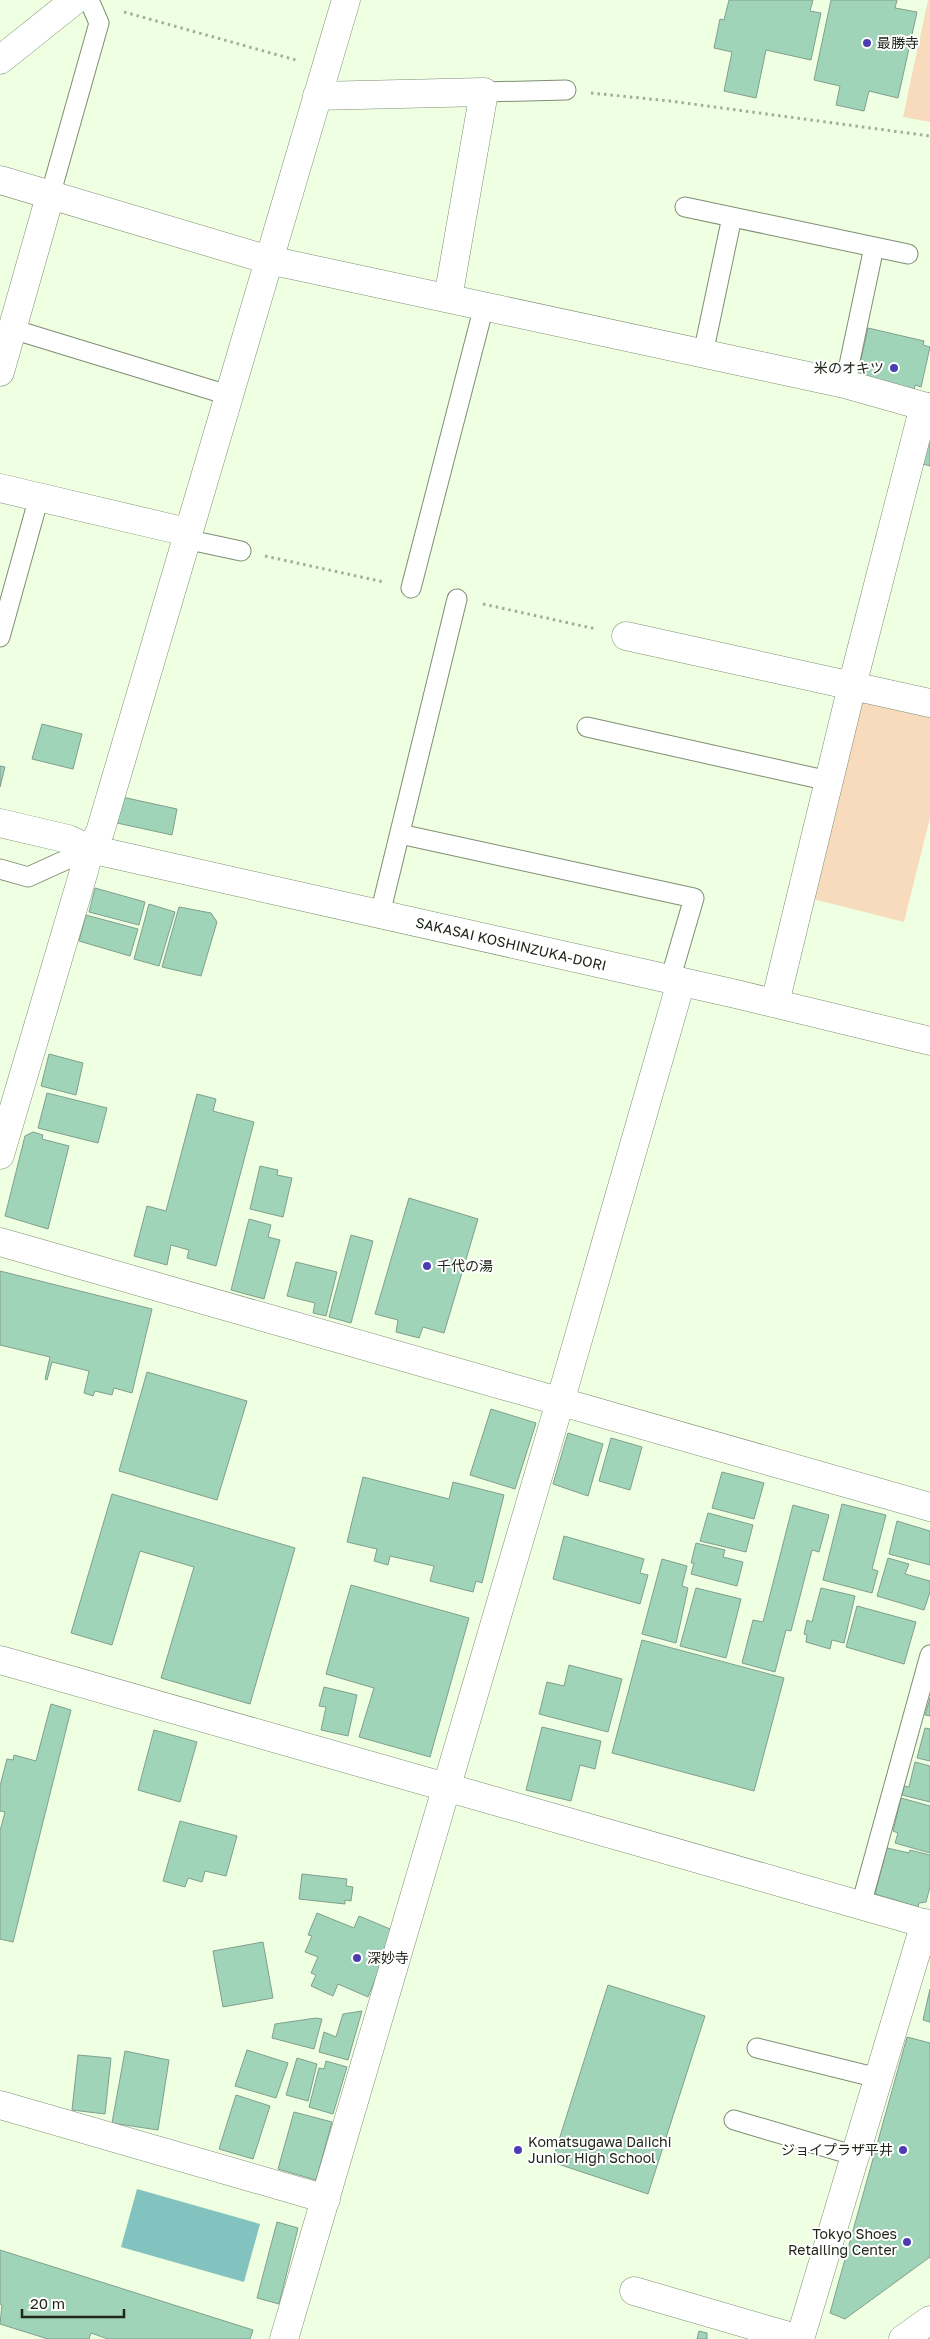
<svg xmlns="http://www.w3.org/2000/svg" width="930" height="2339" font-family="'Golos Text','Noto Sans JP',sans-serif">
<style>
.green{fill:#f7dbbc}
.water{fill:#82c3bf}
.building{fill:#a0d4b8;stroke:#809f8e}
.lines{fill:none;stroke-linecap:round;stroke-linejoin:round}
.service-casing{stroke:#7f8e73;stroke-width:21}
.minor-casing{stroke:#7f8e73;stroke-width:29}
.tertiary-casing{stroke:#7f8e73;stroke-width:29}
.secondary-casing{stroke:#7f8e73;stroke-width:29}
.path{stroke:#a2af98;stroke-width:3;stroke-dasharray:2.5 4;stroke-linecap:butt}
.service{stroke:#fff;stroke-width:19}
.minor{stroke:#fff;stroke-width:28}
.tertiary{stroke:#fff;stroke-width:28}
.secondary{stroke:#fff;stroke-width:28}
.poi-dot{fill:#4d3db4;stroke:#fff;stroke-width:2}
.labels{text-anchor:middle;stroke-width:4;stroke-linejoin:round;paint-order:stroke}
.poi-label{font-size:14px;fill:#20261b;stroke:#fff;text-anchor:start}
.street-label{font-size:14px;fill:#20261b;stroke:#fff}
</style>
<rect width="100%" height="100%" fill="#efffe1"/>
<path class="green" d="M928 0H930V122L903 117Z
M858 697 930 714V818L904 922 809 898Z"/>
<path class="water" d="M137 2189 260 2224 244 2282 121 2247Z"/>
<path class="building" d="M729 0H813L810 11 821 13 811 60 766 50 756 98 724 91 732 52 714 48 720 19 724 20Z
M831 0H897L895 8 917 12 898 98 869 91 864 111 836 105 840 86 814 80Z
M868 328 924 341 923 345 930 347 921 387 915 385 914 390 857 377Z
M930 433V466L923 464Z
M42 724 82 734 73 769 32 759Z
M0 766 5 767 0 787Z
M122 797 177 809 172 835 117 823Z
M95 888 145 902 139 925 89 912Z
M149 904 175 912 159 966 134 959Z
M179 907 211 913 217 922 201 976 162 967Z
M86 915 138 929 130 956 79 941Z
M49 1054 83 1063 76 1095 41 1086Z
M47 1093 107 1108 98 1143 38 1128Z
M197 1094 216 1099 213 1111 254 1122 216 1266 187 1258 189 1250 171 1245 167 1265 134 1256 147 1206 166 1211Z
M33 1132 43 1135 42 1139 69 1146 48 1229 5 1216 25 1136Z
M260 1166 278 1170 277 1175 292 1178 283 1217 250 1209Z
M409 1198 478 1219 444 1333 423 1327 419 1338 396 1332 398 1320 375 1314Z
M249 1219 271 1225 268 1237 280 1240 264 1299 231 1290Z
M351 1235 373 1241 351 1323 329 1317Z
M296 1262 337 1272 326 1316 313 1313 315 1303 287 1296Z
M0 1271 152 1309 132 1393 114 1388 112 1395 95 1391 93 1396 84 1393 89 1371 52 1362 47 1380 45 1379 50 1357 0 1345Z
M147 1372 247 1401 217 1500 119 1471Z
M491 1409 536 1423 515 1489 470 1475Z
M568 1433 603 1444 588 1496 553 1484Z
M611 1438 642 1447 630 1490 599 1481Z
M722 1472 764 1483 754 1519 712 1508Z
M363 1477 449 1499 453 1482 504 1495 482 1583 476 1581 473 1592 430 1581 434 1566 390 1556 388 1565 374 1561 377 1549 347 1542Z
M112 1494 295 1548 250 1704 161 1678 194 1567 140 1551 112 1645 71 1633Z
M842 1504 886 1515 872 1569 878 1571 872 1593 823 1580Z
M793 1505 829 1515 819 1552 812 1550 791 1631 786 1630 775 1672 742 1663 753 1620 763 1622Z
M708 1513 753 1525 746 1552 700 1541Z
M897 1521 930 1531V1565L889 1554Z
M564 1536 644 1559 640 1573 648 1575 640 1604 553 1579Z
M696 1543 725 1550 723 1557 743 1562 737 1586 691 1574 694 1563H691Z
M888 1558 909 1564 905 1574 930 1581V1592L924 1610 877 1596Z
M662 1559 687 1566 682 1586 688 1588 676 1643 642 1634Z
M351 1585 469 1618 430 1757 359 1737 374 1688 326 1674Z
M696 1588 741 1599 726 1658 680 1646Z
M821 1588 855 1596 844 1643 832 1640 830 1649 806 1642 807 1635 804 1634 807 1620 812 1622Z
M857 1606 916 1622 904 1664 846 1647Z
M642 1640 784 1678 754 1791 612 1753Z
M569 1665 622 1679 608 1732 539 1714 547 1682 564 1686Z
M324 1687 357 1695 348 1736 321 1730 326 1707 319 1706Z
M930 1698V1716L925 1715Z
M51 1704 71 1710 13 1942 0 1939V1831L5 1812 0 1811V1786L7 1759 13 1760 14 1755 36 1761Z
M542 1727 601 1741 595 1769 580 1765 571 1801 526 1790Z
M925 1728 930 1729V1761L917 1758Z
M154 1730 197 1742 180 1802 138 1790Z
M915 1762 930 1766V1802L902 1795 904 1786 909 1787Z
M901 1798 930 1806V1853L895 1843 898 1833 893 1831Z
M180 1821 237 1836 226 1876 205 1871 202 1882 188 1878 185 1887 163 1881Z
M887 1848 909 1853 910 1850 930 1855V1887L926 1902 919 1903 918 1907 875 1894Z
M302 1874 347 1879 346 1886 353 1887 351 1901 345 1900V1904L299 1899Z
M317 1913 354 1928 359 1916 395 1931 368 1997 338 1984 333 1996 311 1986 316 1975 311 1973 318 1957 305 1952 312 1936 308 1935Z
M263 1942 273 1998 223 2007 213 1951Z
M608 1985 705 2016 648 2194 552 2162Z
M930 1989V2022L923 2020Z
M362 2011 348 2060 319 2052 324 2032 336 2037 343 2014Z
M316 2018 322 2019 314 2049 272 2038 275 2024Z
M907 2037 930 2043V2257L845 2319 830 2313Z
M247 2050 288 2063 276 2098 235 2086Z
M125 2051 169 2060 158 2130 112 2123Z
M78 2055 111 2058 105 2114 72 2110Z
M297 2058 317 2064 308 2101 286 2095Z
M326 2061 347 2067 333 2114 309 2107 319 2068 324 2069Z
M236 2095 270 2106 253 2159 219 2149Z
M294 2112 332 2122 316 2180 278 2169Z
M277 2222 298 2228 279 2304 257 2298Z
M0 2250 253 2330 250 2339H108L91 2333 89 2339H48L0 2324 2 2305 0 2304Z
M699 2331 707 2333V2339H697Z"/>
<g class="lines">
<defs>
<path id="service" d="M484 92 566 90
M50 196 99 23 89 0
M685 207 908 254
M12 329 228 395
M703 354 732 217
M845 384 874 247
M187 532 199 542 241 551
M411 588 484 306
M0 637 39 497
M587 727 829 781
M400 834 694 898 670 980
M0 869 28 877 90 849
M380 914 457 599
M861 1905 930 1655
M757 2048 878 2078
M734 2120 856 2156"/>
<path id="minor" d="M317 96 484 92 448 298
M0 180 269 260 845 384 930 408
M0 372 50 196
M0 488 187 532
M626 636 930 703
M0 823 68 839 90 849
M775 1003 852 686 924 406
M0 1155 84 871 90 849 100 832 346 0
M0 1242 930 1507
M0 1660 930 1925
M0 2105 326 2199
M634 2291 799 2339
M284 2339 560 1402 681 982
M800 2339 925 1923"/>
<path id="tertiary" d="M90 849 736 994 930 1041"/>
<path id="secondary" d="M0 60 75 0
M903 2339 930 2320"/>
</defs>
<use href="#service" class="service-casing"/>
<use href="#minor" class="minor-casing"/>
<use href="#tertiary" class="tertiary-casing"/>
<use href="#secondary" class="secondary-casing"/>
<path class="path" d="M124 12 296 60
M591 93 670 101 930 136
M265 556 384 582
M483 604 596 629"/>
<use href="#service" class="service"/>
<use href="#minor" class="minor"/>
<use href="#tertiary" class="tertiary"/>
<use href="#secondary" class="secondary"/>
</g>
<g class="poi-dot">
<circle cx="867" cy="43" r="5"/>
<circle cx="894" cy="368" r="5"/>
<circle cx="427" cy="1266" r="5"/>
<circle cx="357" cy="1958" r="5"/>
<circle cx="518" cy="2150" r="5"/>
<circle cx="903" cy="2150" r="5"/>
<circle cx="907" cy="2242" r="5"/>
</g>
<g class="labels">
<g class="poi-label">
<text x="877" y="48">最勝寺</text>
<text x="884" y="373" text-anchor="end">米のオキツ</text>
<text x="437" y="1271">千代の湯</text>
<text x="367" y="1963">深妙寺</text>
<text x="528" y="2147">Komatsugawa Daiichi<tspan x="528" dy="16">Junior High School</tspan></text>
<text x="893" y="2155" text-anchor="end">ジョイプラザ平井</text>
<text x="897" y="2239" text-anchor="end">Tokyo Shoes<tspan x="897" dy="16">Retailing Center</tspan></text>
</g>
<g class="street-label">
<text transform="translate(511 944) rotate(13)" y="5">SAKASAI KOSHINZUKA-DORI</text>
</g>
</g>
<path d="M22 2309v8h102v-8" fill="none" stroke="#20261b" stroke-width="2.5"/>
<text x="30" y="2309" font-size="15" fill="#20261b" stroke="#ffffff" stroke-width="4" paint-order="stroke">20 m</text>
</svg>
